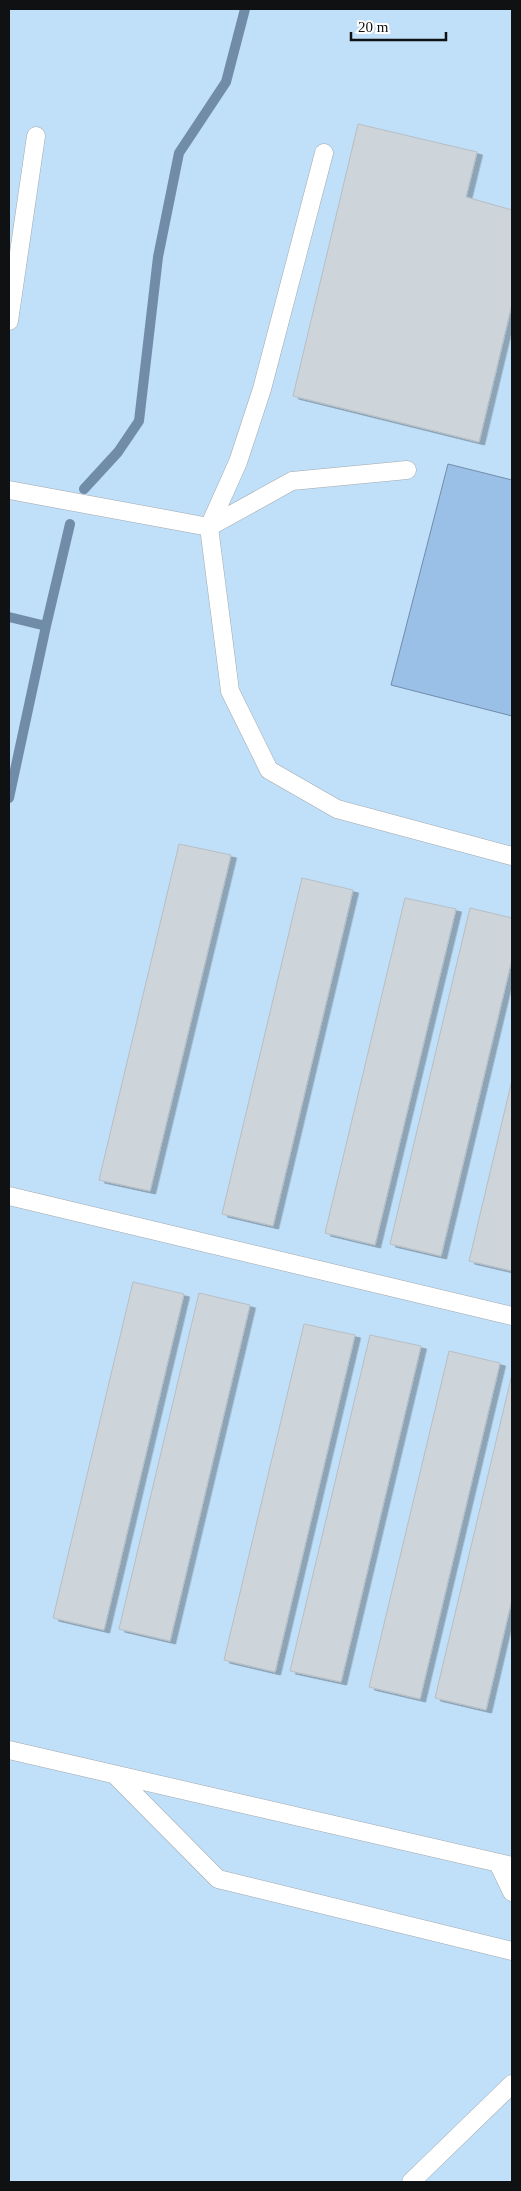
<svg xmlns="http://www.w3.org/2000/svg" width="521" height="2191" font-family="Georgia,serif">
<style>
.green{fill:#c0dff8}
.water{fill:#9bc0e8;stroke:#718ca8}
.lines{fill:none;stroke-linecap:round;stroke-linejoin:round}
.stream{stroke:#718ca8;stroke-width:10}
.building{fill:#cdd4da;stroke:#b7bec4;filter:url(#shadow)}
.lane-casing{stroke:#a2a9ae;stroke-width:19}
.lane{stroke:#fff;stroke-width:18}
</style>
<defs>
<filter id="shadow"><feDropShadow dx="5.5" dy="3" stdDeviation="0" flood-color="#0004"/></filter>
</defs>
<rect width="100%" height="100%" fill="#eef6fc"/>
<path class="green" d="M9 9H512V2182H9Z"/>
<path class="water" d="M448 464 512 480V716L391 685Z"/>
<g class="lines">
<path class="stream" d="M84 489 118 452 139 421 158 257 179 153 226 82 245 9
M9 617 46 626
M9 798 46 626 70 524"/>
</g>
<path class="building" d="M358 124 477 152 466 197 512 210V304L479 442 293 396Z
M179 844 231 855 150 1191 99 1180Z
M302 878 353 890 273 1226 222 1214Z
M405 898 456 909 375 1245 325 1233Z
M470 908 512 918V959L441 1256 390 1244Z
M512 1080V1271L469 1261Z
M133 1282 184 1294 104 1630 53 1618Z
M199 1293 250 1305 170 1641 119 1629Z
M304 1324 355 1335 275 1672 224 1660Z
M370 1335 421 1346 341 1682 290 1671Z
M449 1351 500 1363 420 1699 369 1687Z
M512 1374V1599L486 1710 435 1698Z"/>
<g class="lines">
<defs>
<path id="lane" d="M324 153 262 389 238 462 209 527 230 691 269 770 337 809 512 856
M9 321 36 136
M9 490 209 527 292 481 407 470
M9 1196 512 1316
M9 1750 512 1866
M115 1775 218 1879 512 1951
M498 1863 512 1892
M411 2182 512 2084"/>
</defs>
<use href="#lane" class="lane-casing"/>
<use href="#lane" class="lane"/>
</g>
<rect width="521" height="2191" fill="none" stroke="#0f1113" stroke-width="20"/>
<path d="M351 32v8h95v-8" fill="none" stroke="#0f1113" stroke-width="2.5"/>
<text x="358" y="32" font-size="15" fill="#0f1113" stroke="#ffffff" stroke-width="4" paint-order="stroke">20 m</text>
</svg>
